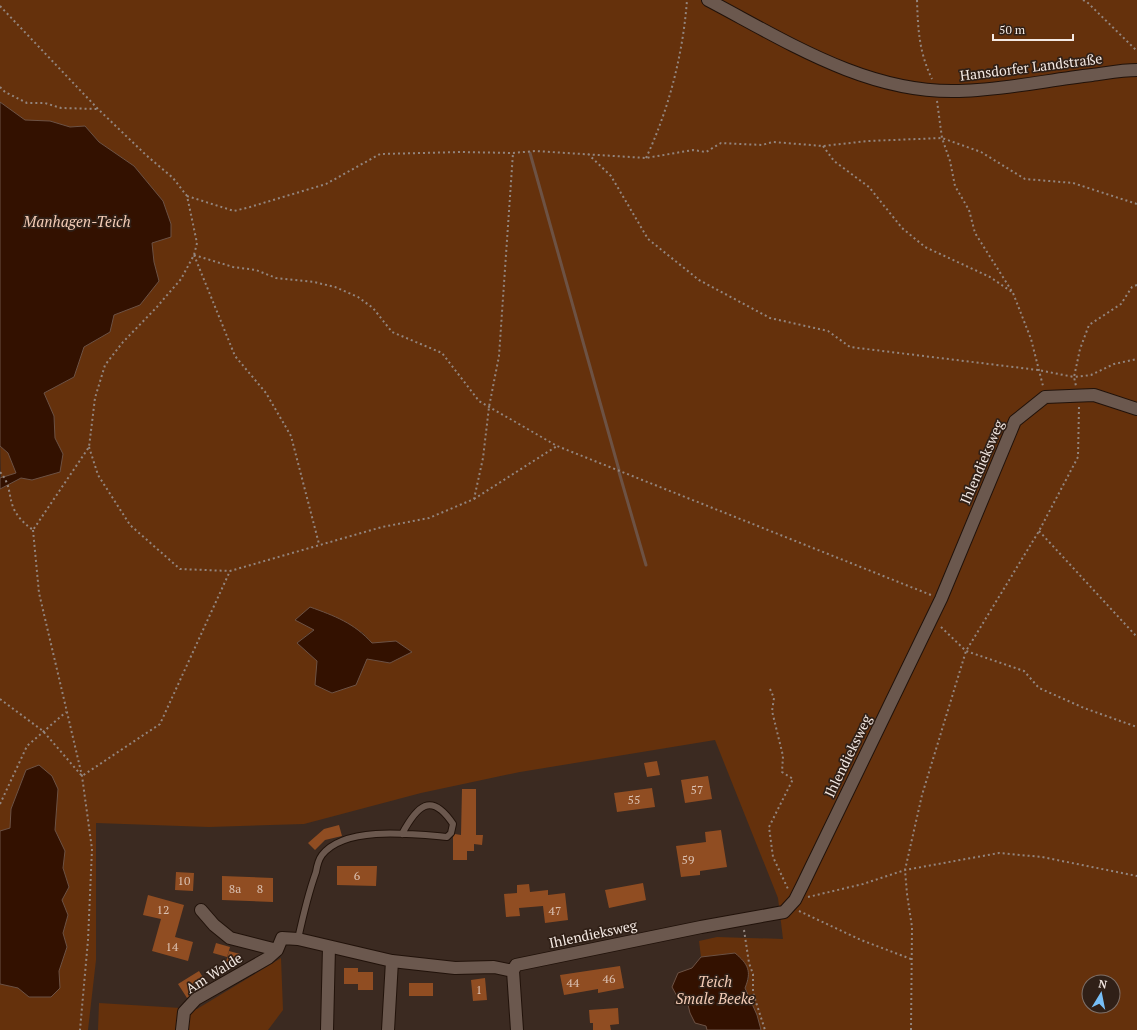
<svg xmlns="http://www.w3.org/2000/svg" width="1137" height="1030" font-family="'PT Serif',serif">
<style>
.green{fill:#65310c;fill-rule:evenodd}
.water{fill:#310;stroke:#6d5244}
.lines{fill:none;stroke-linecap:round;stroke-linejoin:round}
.stream{stroke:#6d5244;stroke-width:3}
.building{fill:#904d22}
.lane-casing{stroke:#21120a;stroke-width:8}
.street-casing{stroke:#21120a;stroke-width:14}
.secondary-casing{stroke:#21120a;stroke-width:14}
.path{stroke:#93857e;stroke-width:2;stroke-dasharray:2 3;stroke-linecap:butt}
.lane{stroke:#6b584e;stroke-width:6}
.street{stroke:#6b584e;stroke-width:12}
.secondary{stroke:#6b584e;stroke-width:12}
.labels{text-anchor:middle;stroke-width:3.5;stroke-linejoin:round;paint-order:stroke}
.number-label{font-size:12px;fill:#dbc2b3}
.street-label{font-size:14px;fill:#f4e9e3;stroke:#302017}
.water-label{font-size:15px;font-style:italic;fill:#f4ccb6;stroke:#302017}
</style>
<rect width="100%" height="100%" fill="#3b2a21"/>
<path class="green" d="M0 0H1137V1030H761L757 1015 745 987 749 978 734 953 701 957 699 941 717 937 783 939 778 898 715 740 520 772 421 793 304 824 209 827 96 823V960L88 1030H0V984L18 988H60L59 971 67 947 63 933 68 915 62 900 69 887 63 868 65 851 55 830 58 789 26 770 11 809 10 828 0 831V489L21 478 32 480 63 454 55 438 54 416 44 393 74 377 84 347 110 332 114 315 140 304 159 281 154 262 152 243 171 237V224L163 201 134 166 99 142 85 126 70 127 50 121H25L0 102ZM314 629 362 632 372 643 396 641 390 663 367 659 356 685 317 661 297 643ZM1089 982H1113V1006H1089Z
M0 435V446L8 453 16 473 1 478Z
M281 958 283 1010 268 1030H98L99 1003 197 1009Z"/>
<path class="water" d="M0 102 25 120 50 121 70 127 85 126 99 142 134 166 163 201 171 224V237L152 243 154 262 159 281 140 305 114 315 110 332 84 347 74 377 44 393 54 416 55 438 63 454 60 472 32 480 21 478 0 489V478L16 473 8 453 0 446Z
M310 607C335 616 354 623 372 643L396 641 412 652 390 663 367 659 356 685 332 693 315 685 317 661 297 643 314 630 295 620Z
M39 765 52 776 58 789 55 830 65 851 63 868 69 887 62 900 68 915 63 933 67 947 59 971 60 988 51 997H29L18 988 0 984V831L10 828 11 809 26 770Z
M735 953C748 964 752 971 745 988L757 1015 761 1030H707L706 1026 695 1023 690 1013 687 1001 678 998 672 987 678 973 692 968 701 957Z"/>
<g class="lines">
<path class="stream" d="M530 153 619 470
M619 472 646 565"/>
</g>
<path class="building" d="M657 761 660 775 647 777 644 763Z
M708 776 712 799 685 803 681 780Z
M652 788 655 807 617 812 614 793Z
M462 789H476V835H483L482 845 474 844V851H467V860H453V837L455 834 461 835Z
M339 825 342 836 325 840 315 850 308 843 324 829Z
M721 830 727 867 700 871V875L681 877 676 846 706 842 705 832Z
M337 866H377L376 886 337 885Z
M176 872 194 873 193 891 175 890Z
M222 876 273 878V902L222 900Z
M643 883 646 900 609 908 605 890Z
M529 884 530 892 548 890V895L565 893 568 920 545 923 543 906 519 908 520 916 506 917 504 894 517 893V885Z
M148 895 184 905 175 937 193 942 188 961 152 951 161 919 143 915Z
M216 943 230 947 227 957 213 953Z
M229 951 240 954 237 965 226 962Z
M620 966 624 988 598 993V989L564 995 560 975Z
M344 968H358V972H373V990H358V984H344Z
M199 971 207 984 187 998 178 984Z
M485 978 487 1000 473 1001 471 980Z
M409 983H433V996H409Z
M618 1008 619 1024 610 1025 611 1030H593V1023H590L589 1010Z"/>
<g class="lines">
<defs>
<path id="lane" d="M298 939C303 916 308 894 316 872 317 866 319 859 322 855 345 825 414 834 447 837L451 833 453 824C431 791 417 806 402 834"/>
<path id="street" d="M201 910 214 925 230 938 277 950
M182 1030 184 1012 196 999 268 958 277 950 282 938 298 939 392 961 455 968 494 967 513 971
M327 1030 329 947
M388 1030 392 961
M517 1030 513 971 516 965 701 927 784 912 795 900 802 886 941 599 1015 421 1045 397 1094 395 1137 409"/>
<path id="secondary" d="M708 0C786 41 867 94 959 91 1004 90 1048 80 1092 75 1107 73 1122 70 1137 70"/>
</defs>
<use href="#lane" class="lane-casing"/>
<use href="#street" class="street-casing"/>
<use href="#secondary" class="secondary-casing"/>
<path class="path" d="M917 0C918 30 919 52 932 79
M1083 0 1087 2 1137 51
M0 6 98 109 146 155 173 178 187 196 197 243 194 255 181 279 156 308 123 342 105 365 95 398 89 447 33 530C25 524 17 517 13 507 8 493 11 485 0 472
M0 87 5 92 27 103H45L61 108 98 109
M937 101 942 138 950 161 955 186 969 210 975 233 1013 293 1031 339 1043 386
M823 146 834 161 869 187 902 228 925 247 990 277 1012 292
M588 154 611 176 648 239 699 280 770 318 828 331 850 347 1038 370 1074 377 1076 386
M646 158C669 109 683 54 687 0
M187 196 234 211 250 207 326 184 380 154 460 152 513 153 535 151 646 158 693 150 706 152 721 143 762 145 773 142 823 146 868 141 942 138 981 152 1025 179 1073 183 1137 204
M194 255 233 267 256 270 276 278 314 282 335 287 358 297 373 308 392 332 442 353 479 401 557 446 931 595
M194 255 235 356 266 393 291 436 319 544
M1137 285 1132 287 1121 304 1089 325 1080 349 1074 377 1091 375 1114 364 1137 359
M89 447 98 475 130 525 180 569 230 571 382 527 429 518 474 499 483 458 489 407 499 356 513 153
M474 499 557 446
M33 530 39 593 82 776 92 849 88 940 80 1030
M1039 531 1137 637
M941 627 966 651 1024 671 1039 688 1084 708 1137 727
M770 689 774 698 772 711 783 756 782 772 793 779 769 827 773 857 788 889
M0 699 43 731 82 776 160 724 230 571
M0 804 27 746 66 712
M808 897 863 884 905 870 999 853 1042 857 1137 876
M799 911 861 940 911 959
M744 930 749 963 753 974V993L765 1030
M911 1030 912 927 907 894 905 870 922 795 966 651 1039 531 1078 457 1079 406"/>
<use href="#lane" class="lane"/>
<use href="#street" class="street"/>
<use href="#secondary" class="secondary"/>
</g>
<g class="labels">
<g class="number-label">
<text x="697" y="794">57</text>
<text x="634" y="804">55</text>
<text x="688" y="864">59</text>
<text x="357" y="880">6</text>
<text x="184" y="885">10</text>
<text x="235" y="893">8a</text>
<text x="260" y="893">8</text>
<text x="163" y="914">12</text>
<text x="555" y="915">47</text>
<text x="172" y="951">14</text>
<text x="609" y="983">46</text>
<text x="573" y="987">44</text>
<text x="479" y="994">1</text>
</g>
<g class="street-label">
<text transform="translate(1031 67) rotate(-7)" y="5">Hansdorfer Landstraße</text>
<text transform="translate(982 462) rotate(-67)" y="5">Ihlendieksweg</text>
<text transform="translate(848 756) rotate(-64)" y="5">Ihlendieksweg</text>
<text transform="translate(593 934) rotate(-12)" y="5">Ihlendieksweg</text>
<text transform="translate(214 973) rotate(-32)" y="5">Am Walde</text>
</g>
<g class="water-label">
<text x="77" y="227">Manhagen-Teich</text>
<text x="715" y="987">Teich<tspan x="715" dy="17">Smale Beeke</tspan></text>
</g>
</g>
<g transform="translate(1101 994) rotate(10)"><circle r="19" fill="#302017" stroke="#7e7069"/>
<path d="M0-3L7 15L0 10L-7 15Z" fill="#77bff7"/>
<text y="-6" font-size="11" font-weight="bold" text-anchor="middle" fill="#f4e9e3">N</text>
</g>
<path d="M993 34v6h80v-6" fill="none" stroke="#f4e9e3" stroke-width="2"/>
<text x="999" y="34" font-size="12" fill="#f4e9e3" stroke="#302017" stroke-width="3" paint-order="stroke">50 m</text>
</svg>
